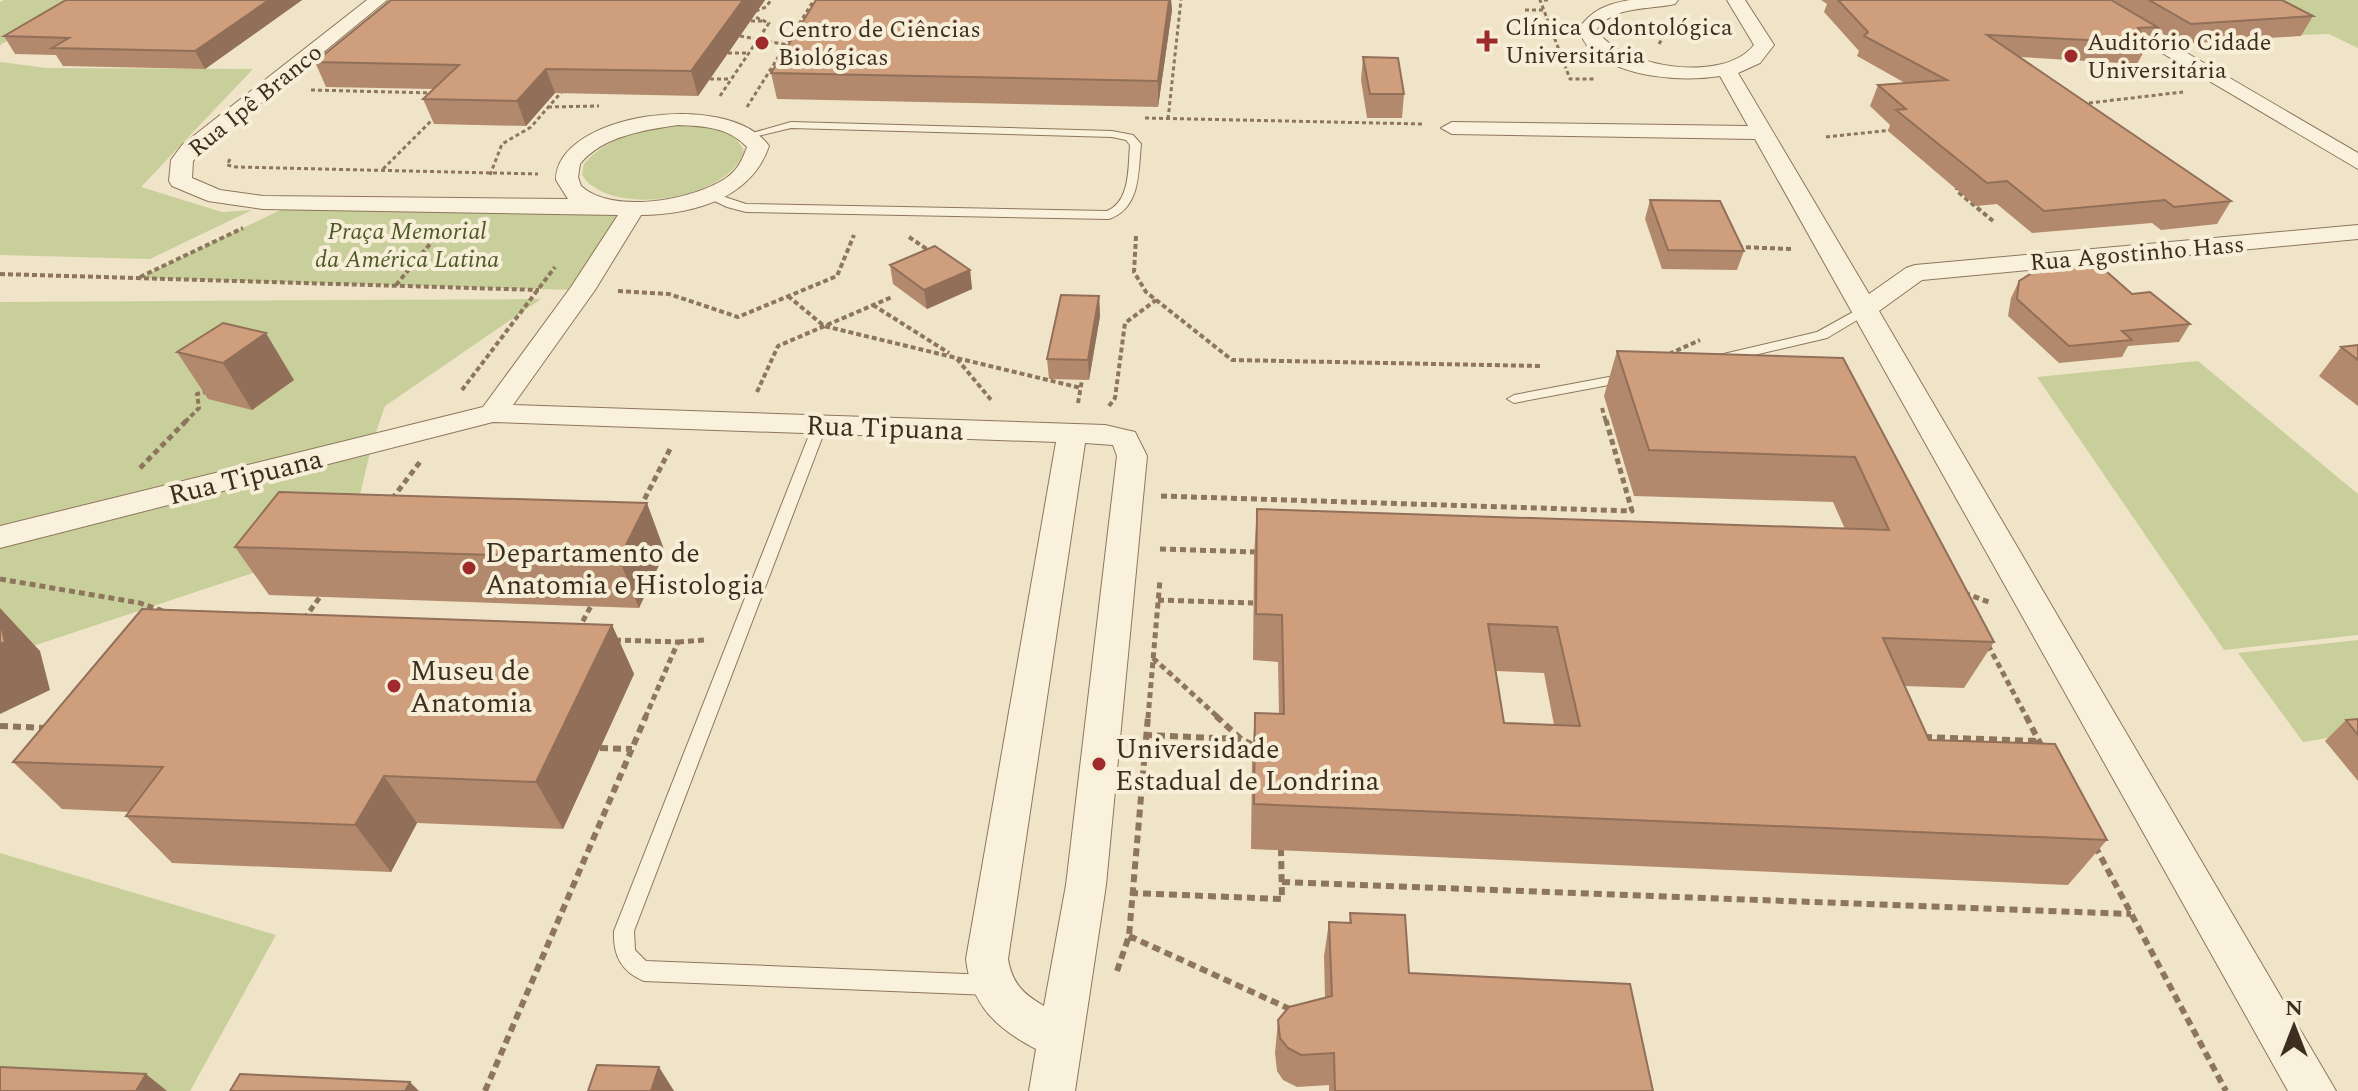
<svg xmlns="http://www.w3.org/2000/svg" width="2358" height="1091" font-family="Spectral,serif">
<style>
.green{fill:#c9cf9b}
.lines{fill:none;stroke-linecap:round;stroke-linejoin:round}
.lane-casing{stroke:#8d765c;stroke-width:2}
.street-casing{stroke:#8d765c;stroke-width:2}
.path-far3{stroke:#8d765c;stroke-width:3;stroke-dasharray:4 3;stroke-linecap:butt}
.path-far2{stroke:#8d765c;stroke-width:4;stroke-dasharray:5 3;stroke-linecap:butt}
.path-far1{stroke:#8d765c;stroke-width:5;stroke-dasharray:6 4;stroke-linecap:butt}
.path{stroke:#8d765c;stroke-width:6;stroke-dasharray:8 5;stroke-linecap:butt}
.lane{fill:#faf1dc;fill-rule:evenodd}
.street{fill:#faf1dc;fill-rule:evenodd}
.wall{fill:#b2896c;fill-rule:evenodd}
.shaded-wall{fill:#916f58}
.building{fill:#cf9f7d;stroke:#916f58;stroke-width:2;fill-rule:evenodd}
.poi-dot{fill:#9e2a2b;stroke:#f7eed8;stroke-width:3}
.labels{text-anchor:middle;stroke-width:8;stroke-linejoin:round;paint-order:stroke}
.far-poi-label{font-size:24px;fill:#3d2e20;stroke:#f7eed8;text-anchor:start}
.far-street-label{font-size:24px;fill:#3d2e20;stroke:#f7eed8}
.far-park-label{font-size:24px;font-style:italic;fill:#4d5a26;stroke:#f7eed8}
.street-label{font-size:28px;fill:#3d2e20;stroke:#f7eed8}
.poi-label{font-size:28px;fill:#3d2e20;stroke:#f7eed8;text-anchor:start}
</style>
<rect width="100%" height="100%" fill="#f0e4c8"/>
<path class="green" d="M4 0H79L0 45V2Z
M2260 0H2358V48L2329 34 2302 35 2243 4Z
M0 62 47 68 253 69 141 187 222 212 252 210 150 259 0 255Z
M674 125C700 125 732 124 744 151 730 200 610 219 582 175L584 164C607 137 640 130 674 125Z
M297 202 629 213 576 290 139 278Z
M541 299 385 406 372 444 349 541 30 647 0 695V302Z
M2198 361 2358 494V635L2224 650 2037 377Z
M2358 640V733L2303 742 2238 653Z
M0 853 276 935 190 1091H0Z"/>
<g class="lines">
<defs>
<path id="lane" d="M791 122 1112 131 1133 135 1141 144C1138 172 1141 208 1109 219L746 212 727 207 706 197 704 195 710 192 746 204 1107 211C1131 201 1128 166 1130 145L1126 140 1112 137 791 128 750 138 745 135Z
M1864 306 1869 307V313L1827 338 1720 363 1713 359 1715 356 1817 332Z
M1630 373 1635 374 1637 377 1635 380 1514 403 1507 399 1514 395Z
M820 420 827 425 634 931 635 950 646 961 990 975 998 978 1001 985 998 992 990 995 644 981C621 972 613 955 614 931L813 425Z"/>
<path id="street" d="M367 0H387L198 155 193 161 192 178 220 190 263 196 568 199 556 180C556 113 729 89 769 146 751 199 693 214 641 215L595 290 513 405 1105 425 1135 432 1147 456 1106 885 1075 1091H1029L1036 1049C997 1029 971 1005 966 959L1056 442 493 422 0 548V526L483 407 571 287 618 215 263 209 208 201 172 186 169 181 171 160 182 145ZM678 125C704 126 728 127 747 147 742 160 738 170 726 178 694 200 612 215 581 186L578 177 580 164C602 136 645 130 678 125ZM1085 443 1113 445 1117 456 1066 885 1044 1006C1023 994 1012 983 1008 959Z
M1630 0H1678L1675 4C1649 10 1614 5 1596 30 1623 68 1723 84 1754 45L1727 0H1745L1774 45 1760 63 1738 73 1869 294 1906 268 1915 265 2358 225V239L1922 280 1879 311 2336 1091H2288L1755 139 1452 134 1441 128 1452 122 1748 126 1720 76C1682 82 1623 78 1592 51 1586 46 1582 37 1578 30 1591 10 1607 4 1630 0Z
M2115 11 2358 153V169L2108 21 2106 17 2108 13Z"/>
</defs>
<use href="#lane" class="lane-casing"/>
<use href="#street" class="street-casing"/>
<path class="path-far3" d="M1548 0H1540L1570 79H1595
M1525 10H1543
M744 21H764
M740 36 793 46
M1659 44 1667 31 1663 25
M728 53H749
M710 79H730
M311 90 433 93
M720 96 769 23 748 14 766 7 771 0
M2089 103 2183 92
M548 107 599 106
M747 107 814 0
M1145 118 1423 124
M1168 119 1181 0
M1826 137 1892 130
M230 159 227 165 236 167 538 174
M383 169 435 117
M490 175 502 144 531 127 565 88"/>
<path class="path-far2" d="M1957 185V191L1993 221
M1136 236 1134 272 1146 292 1232 360 1540 366
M909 237 931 252
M1738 247 1792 249
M0 274 539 290
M140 277 243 228
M396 285 440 232
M618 291 669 294 738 317 837 276 854 235
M788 296 824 326 1081 388
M873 305 949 353
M1669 354 1700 340
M957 359 992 401
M462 390 555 267
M757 392 778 346 892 297
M1078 403 1082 380
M1109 406 1115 398 1125 323 1156 300
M1602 408 1606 422
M185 422 199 408 197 394 209 391"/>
<path class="path-far1" d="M140 468 187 420
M1161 496 1632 511 1606 420
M392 499 420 462
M640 508 670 449
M1160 549 1258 552
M0 579 140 603 172 614
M1964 593 1989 602
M1158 600 1253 603
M304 619 320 597
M578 630 591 606
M615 640 678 642 645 718
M678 642 705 640
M1988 645 2027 718
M1153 658 1219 718
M1148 718 1160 580"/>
<path class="path" d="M1216 716 1241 739 1257 747
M2026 716 2043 749
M0 726 47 728
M1144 735 1241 739
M1924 737 2038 741
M600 748 632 749
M2095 846 2226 1091
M1282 882 2131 914
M1130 893 1282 899 1281 850
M1129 936 1292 1010
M1117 971 1129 936 1148 716
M485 1091 646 716"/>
<use href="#lane" class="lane"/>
<use href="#street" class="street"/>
</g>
<path class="wall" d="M302 0 205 69 63 66 56 55 15 54 4 36Z
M391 0H765L698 96 555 93 526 126 434 124 423 99 434 89 326 87 315 62Z
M816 0H1171L1172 10 1158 107 777 99 771 73Z
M1821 0H2282L2313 16 2301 36 2180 44 2156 30 2137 64 2020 57 2231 201 2217 224 2161 230 2152 223 2032 233 1997 204 1976 206 1888 131 1890 125 1870 106 1878 85 1905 83 1857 56 1859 51 1824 12 1827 4Z
M1363 57 1404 94 1402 118H1367L1361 80Z
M1650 200 1744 251 1737 270 1662 269 1645 219Z
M890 265 970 270 972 289 927 309 893 284Z
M2019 281 2132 294 2190 324 2179 342 2128 346 2122 357 2059 363 2008 316 2011 298Z
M1099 296 1100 316 1089 380 1049 379 1047 359Z
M2358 345V406L2319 376 2341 347Z
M1617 351 1843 358 1994 642 1964 688 1905 686 1929 740 2107 840 2068 885 1251 849 1252 758 1255 713 1279 714 1278 662 1253 660 1254 555 1257 509 1845 529 1833 502 1634 496 1604 396ZM1496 671 1544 673 1554 725 1504 723Z
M177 352 294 380 252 410 208 399Z
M235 547 665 552 639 608 269 595Z
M612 625 634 674 563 829 417 823 391 872 172 863 126 816 130 812 62 809 13 762Z
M2358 719V781L2325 741 2346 720Z
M1350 913 1409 973 1653 1091H1329V1085L1297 1087 1283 1080 1277 1071 1275 1053 1278 1020 1325 998 1324 956 1329 922 1349 923Z"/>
<path class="shaded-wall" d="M269 0H302L205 69 195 51Z
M743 0H765L698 96 691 71Z
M1169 0H1171L1172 10 1158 107V81Z
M546 69 555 93 526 126 517 101Z
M970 270 972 289 927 309 924 290Z
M1099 296 1100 316 1089 380 1088 360Z
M266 333 294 380 252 410 223 363Z
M647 503 665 552 639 608 619 559Z
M0 608 40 651 50 690 0 714Z
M612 625 634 674 563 829 536 782Z
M384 776 417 823 391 872 355 825Z
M659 1067 674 1091H651Z
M146 1074 167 1091H136Z
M410 1082 419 1091H405Z"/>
<path class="building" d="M66 0H269L195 51 52 48 69 38 4 36Z
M391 0H743L691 71 546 69 517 101 423 99 459 65 315 62Z
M816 0H1169L1158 81 771 73Z
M1838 0H2111L2157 27 2138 28 2147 43 1987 35 2231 201 2174 207 2165 200 2044 211 2007 181 1987 183 1896 110 1906 109 1878 85 1947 80 1864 36 1868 32Z
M2149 0H2282L2313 16 2191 24Z
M1363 57 1398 58 1404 94H1370Z
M1650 200 1720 201 1744 251 1668 250Z
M935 246 970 270 924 290 890 265Z
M2098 264 2132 294 2150 292 2190 324 2122 331 2132 340 2069 346 2017 299 2019 281 2040 268Z
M1061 295 1099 296 1088 360 1047 359Z
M223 323 266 333 223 363 177 352Z
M2358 345V360L2341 347Z
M1617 351 1843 358 1994 642 1883 638 1929 740 2055 744 2107 840 1254 804 1255 713 1284 714 1282 615 1256 614 1257 509 1889 530 1855 457 1649 450ZM1488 624 1557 627 1580 726 1504 723Z
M279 492 647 503 619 559 235 547Z
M142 609 612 625 536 782 384 776 355 825 126 816 163 767 13 762Z
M0 621 5 642 0 644Z
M2358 719V735L2346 720Z
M1350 913 1405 915 1409 973 1630 984 1653 1091H1335L1334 1053 1301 1055 1288 1048 1280 1038 1278 1020 1289 1007 1332 996 1329 922 1351 923Z
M597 1065 659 1067 651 1091H588Z
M0 1067 146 1074 136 1091H0Z
M240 1074 410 1082 405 1091H230Z"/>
<g class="poi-dot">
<path d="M1483 29h8v8h8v8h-8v8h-8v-8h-8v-8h8z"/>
<circle cx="762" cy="43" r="8"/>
<circle cx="2071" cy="56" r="8"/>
<circle cx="469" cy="568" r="8"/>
<circle cx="394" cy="686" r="8"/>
<circle cx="1099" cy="764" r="8"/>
</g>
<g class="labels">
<g class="far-poi-label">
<text x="1505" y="35">Clínica Odontológica<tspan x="1505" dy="28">Universitária</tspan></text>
<text x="778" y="37">Centro de Ciências<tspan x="778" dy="28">Biológicas</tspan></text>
<text x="2087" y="50">Auditório Cidade<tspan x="2087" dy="28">Universitária</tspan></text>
</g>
<g class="far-street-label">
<text transform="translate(255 100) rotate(-39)" y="8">Rua Ipê Branco</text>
<text transform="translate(2137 253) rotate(-5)" y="8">Rua Agostinho Hass</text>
</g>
<g class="far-park-label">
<text x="407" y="239">Praça Memorial<tspan x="407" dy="28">da América Latina</tspan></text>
</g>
<g class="street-label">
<text transform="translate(885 427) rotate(2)" y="10">Rua Tipuana</text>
<text transform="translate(245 476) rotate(-14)" y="10">Rua Tipuana</text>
</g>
<g class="poi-label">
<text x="485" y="562">Departamento de<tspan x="485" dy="32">Anatomia e Histologia</tspan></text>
<text x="410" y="680">Museu de<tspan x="410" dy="32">Anatomia</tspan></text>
<text x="1115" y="758">Universidade<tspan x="1115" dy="32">Estadual de Londrina</tspan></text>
</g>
</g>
<g transform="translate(2294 1027)" stroke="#f7eed8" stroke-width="6" paint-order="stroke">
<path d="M0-6L14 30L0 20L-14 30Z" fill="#3d2e20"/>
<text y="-12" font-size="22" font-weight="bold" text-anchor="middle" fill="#3d2e20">N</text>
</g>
</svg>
